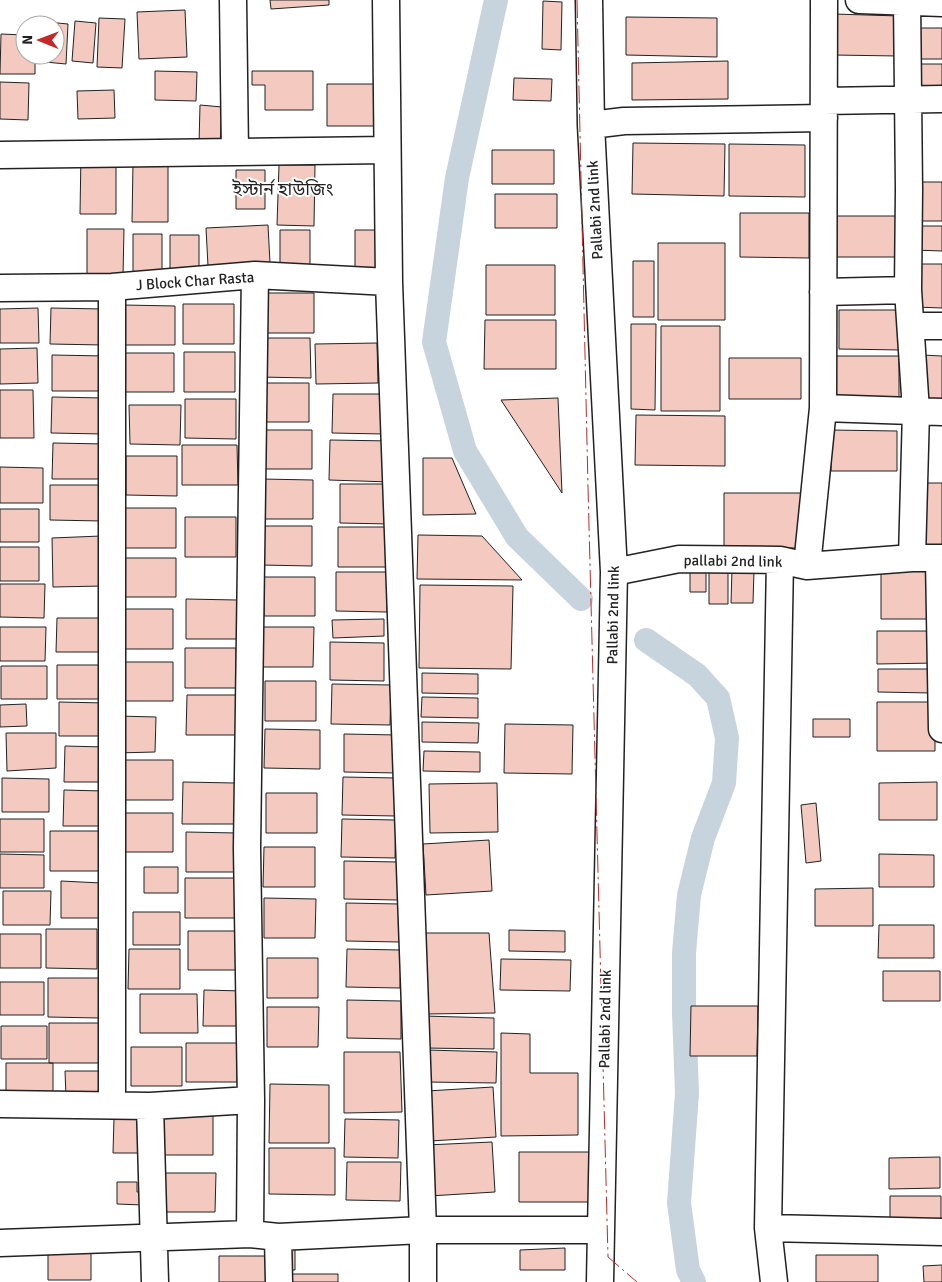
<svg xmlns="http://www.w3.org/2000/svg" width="942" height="1282" font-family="Signika,'Noto Sans Bengali',sans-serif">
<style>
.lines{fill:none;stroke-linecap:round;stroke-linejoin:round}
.canal{stroke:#c7d3dd;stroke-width:24}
.building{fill:#f3c9c0;stroke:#222}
.minor-casing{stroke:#222;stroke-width:29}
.minor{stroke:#fff;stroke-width:26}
.power{stroke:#c62828;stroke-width:1;stroke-dasharray:18 4 2.5 4;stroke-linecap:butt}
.labels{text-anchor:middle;stroke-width:4;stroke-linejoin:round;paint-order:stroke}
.street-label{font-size:15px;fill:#222;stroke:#fff}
.quarter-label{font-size:18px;fill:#222;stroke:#fff}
</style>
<rect width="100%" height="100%" fill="#fff"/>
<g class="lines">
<path class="canal" d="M496 0 457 178 434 342 465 451 517 537 581 599
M646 640 697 675 718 698 727 738 724 783 703 838 689 895 684 953V1013L687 1093 679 1203 688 1270 694 1282"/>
</g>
<path class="building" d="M270 0H329V5L271 9Z
M543 1 562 2 561 50 542 49Z
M185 10 187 57 139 59 137 12Z
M834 14 899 16 898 56 833 55Z
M626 17 717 18V57L626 55Z
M99 18 125 19 122 68 97 67Z
M75 21 96 23 93 63 72 61Z
M47 22 68 24 66 64 45 62V55H55V25H47Z
M910 28H942V59H910Z
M1 34 25 35V55H35V74H0Z
M728 61V99L632 100V63Z
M912 64H942V94H912Z
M155 71 197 72 196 101 155 100Z
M252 71H313V110H265V85H252Z
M514 78 552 79 551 101 513 100Z
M0 82 29 83 28 120 0 119Z
M327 84H390V126H327Z
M114 90 115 118 78 119 77 91Z
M200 105 222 107 220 145 199 144Z
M633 143 725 144 724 196 632 194Z
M729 144 805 145V197L729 196Z
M492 150H554V184H492Z
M81 153H116V214H80Z
M133 163H168V222H132Z
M279 165H315L314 226 277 225Z
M236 170H265V209H236Z
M913 182H942V221H913Z
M495 194H557V228H495Z
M740 213H809V258L740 257Z
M837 216H902V257H837Z
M268 225 270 263 208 266 206 228Z
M913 226H942V251L913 250Z
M87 229H124L123 276 87 275Z
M280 230H310V270L280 269Z
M355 230H381V272H355Z
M133 234H162V273H133Z
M170 235H199V274H170Z
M658 243H725V320H658Z
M633 261H654V317H633Z
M916 264H942V308L915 307Z
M486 265H555V315H486Z
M263 293H314V333H263Z
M183 304H234V344H183Z
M124 305 175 306V345H123Z
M38 308 39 343H0V309Z
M51 308 103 309V345L50 344Z
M839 310H902V350L839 349Z
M485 320H556V369H484Z
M631 324H656L655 410 631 409Z
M661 326H720V411H661Z
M260 338H310L311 378 259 377Z
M377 343 378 383 316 384 315 344Z
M37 348 38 383 0 384V349Z
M184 352H235V392H184Z
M123 353H174V392H122Z
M52 355 105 356 104 391H52Z
M922 355 942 356V399H921Z
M836 356H899V397L836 396Z
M729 358H801V399H729Z
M258 383H309V422H258Z
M0 390H33L34 438H0Z
M333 394H384V434L332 433Z
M52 397 104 398 103 434 51 433Z
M558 398 562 493 501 400Z
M185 399H236V439L185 438Z
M129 405H181L180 445 130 444Z
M636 415 725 416V466L635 465Z
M261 430H312V469H261Z
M831 430 897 431V471H831Z
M330 440 392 441 391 482 329 480Z
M53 443 105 444V479H52Z
M182 445H237L238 485H182Z
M126 456H177V496L126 495Z
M423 458H452L476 514 423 515Z
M0 467 43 468V503H0Z
M262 479 313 480V519H262Z
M918 483H942V547H918Z
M340 484H392L391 524 340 523Z
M50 485H103L102 521 50 520Z
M724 493H803V548H724Z
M125 508H176V548H125Z
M0 509H39V542H0Z
M185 517H236V557H185Z
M261 526H312V566L261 565Z
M338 527H389V567H338Z
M418 535 482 536 522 580 417 579Z
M101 536 103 586 53 587 52 538Z
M0 547H39V581H0Z
M125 558H176V597H125Z
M881 563H935V619H881Z
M690 566H706V592H690Z
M709 568H728V604H709Z
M732 569 754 570 753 603H731Z
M336 572H388L387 612 336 611Z
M264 577H315V616H264Z
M0 584H45L44 618 0 617Z
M420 585 513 586 511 669 419 668Z
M186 599 237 600V639H186Z
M122 609H173V649H122Z
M57 618H102V652H56Z
M384 619V636L333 638 332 620Z
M0 627H46L45 661H0Z
M262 627H314L313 667H263Z
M877 631H936V663L877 664Z
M330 642 384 643V681L330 680Z
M185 648H236V688H185Z
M122 662H173V701H122Z
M57 665H102V699H57Z
M1 666H47V699H1Z
M878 669H933L932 693 878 692Z
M422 673 478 674V694L422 693Z
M265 681H316V721H265Z
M332 684 391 685 390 725 331 724Z
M187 695H238V735H186Z
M422 697 478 698V718L421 717Z
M59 702 105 703V736H59Z
M877 702H935V751H877Z
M26 704 27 726 0 727V705Z
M117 716 156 717 155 752 116 753Z
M813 719H850V737H813Z
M422 722 479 723 478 743 422 742Z
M505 724 573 725 572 774 504 773Z
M265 729 320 730V769L264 768Z
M6 733H56V768L7 771Z
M344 734 398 735V773L344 772Z
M65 746 104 747 103 782H64Z
M424 751 480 752V772L423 771Z
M122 760H173V800H122Z
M343 777 397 778 396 816 342 815Z
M2 778 49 779V812H2Z
M183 782 235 783 234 824H182Z
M937 782V820H879V783Z
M497 783 498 832 430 833 429 784Z
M64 790 103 791 102 826H63Z
M266 793H317V833H266Z
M816 803 821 861 806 863 801 805Z
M122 813H173V852H122Z
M0 819H44V852H0Z
M342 819 396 820 395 858 341 857Z
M50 831H101V871H50Z
M186 832 237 833V872H186Z
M489 840 492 891 426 895 423 844Z
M264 847H315V887H263Z
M0 854 44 855V888H0Z
M879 854 934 855V887H879Z
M344 861 398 862V900L344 899Z
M144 867H178V893H144Z
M185 878H236V918H185Z
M61 881 101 883 100 918H61Z
M873 888V926H815V889Z
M3 891H51L50 925H3Z
M264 898 316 899 315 938H264Z
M346 903 400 904V942L346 941Z
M133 912H180V945H133Z
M879 925H934V958H878Z
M46 929H97V969L46 968Z
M509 930 565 931V952L509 951Z
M188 931H239V970H188Z
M424 933H489L495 1013 425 1014Z
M0 934H41V968H0Z
M129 949H180V989H128Z
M347 949 401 950 400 988 346 987Z
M267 958H318V998H267Z
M501 959 571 960 570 991 500 990Z
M883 971H940V1001H883Z
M48 978H99V1018L48 1017Z
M0 982H44V1015H0Z
M204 990 243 991V1026H203Z
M140 994H197L198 1033H140Z
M347 1000 401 1001V1039L347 1038Z
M691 1006H758L757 1056H690Z
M267 1007H319L318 1047H267Z
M424 1016 494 1018V1049L424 1048Z
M49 1023H100V1063H49Z
M1 1026H47V1059H1Z
M501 1033 530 1034V1073H578V1135L501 1136Z
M186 1043H237V1082H186Z
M131 1047H182V1086H131Z
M427 1050 497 1052 496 1083 426 1082Z
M344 1052H400L402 1112 344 1113Z
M6 1063H53V1096H6Z
M65 1071H99V1097H66Z
M270 1084 329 1085V1143H269Z
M493 1087 496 1137 430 1141 427 1091Z
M162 1116H213V1155H162Z
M114 1118H144L143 1153H113Z
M345 1119 399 1120 398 1158 344 1157Z
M492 1142 495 1192 429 1196 426 1145Z
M269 1148H335V1195L269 1194Z
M519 1152H594V1202H519Z
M940 1157V1188L889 1189V1158Z
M347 1162H401L400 1201 346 1200Z
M164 1173H216L215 1212H164Z
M117 1182H137V1192H143V1205L117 1204Z
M890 1196H941V1227H890Z
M283 1247H295V1270H283Z
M565 1248V1270H520V1250Z
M48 1252H91V1280H48Z
M816 1255H878V1282H816Z
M219 1256H269V1282H219Z
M942 1265V1282H924L923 1266Z
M286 1274H338V1282H286Z"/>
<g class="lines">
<defs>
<path id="minor" d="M233 0 235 152
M386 0 389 282 423 1230V1282
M589 0 591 125 614 572 600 1282
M859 0 942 3
M907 0 909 189 908 290
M824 101 942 99
M591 125 624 121 824 118
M0 155 387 150
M0 288 112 287 255 275 389 282
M823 292 908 290 916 411 912 558
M911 326H942
M823 408 942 412
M939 559 942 729
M807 566 823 408 824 0
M614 572 679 559 780 560 807 566 912 558H942
M0 1104 150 1106 251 1100
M112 1105V287
M150 1106 155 1282
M768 1228 942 1232
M250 1234 251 1100 247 848 255 275
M278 1237 279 1282
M0 1243 250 1234 278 1237 423 1230H601
M774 1282 768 1228 780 560"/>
</defs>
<use href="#minor" class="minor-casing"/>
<use href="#minor" class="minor"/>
<path class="power" d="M577 0 588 487 608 1257 637 1282"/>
</g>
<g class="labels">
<g class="street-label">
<text transform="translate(595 210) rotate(-93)" y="5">Pallabi 2nd link</text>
<text transform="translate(195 281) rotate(-4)" y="5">J Block Char Rasta</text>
<text transform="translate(733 561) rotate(1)" y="5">pallabi 2nd link</text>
<text transform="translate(613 615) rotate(-89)" y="5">Pallabi 2nd link</text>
<text transform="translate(605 1019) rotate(-89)" y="5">Pallabi 2nd link</text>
</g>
<g class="quarter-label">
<text x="283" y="195">ইস্টার্ন হাউজিং</text>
</g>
</g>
<g transform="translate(40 40) rotate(271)"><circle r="24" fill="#ffffff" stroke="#a7a7a7"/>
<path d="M0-4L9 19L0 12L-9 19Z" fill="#c62828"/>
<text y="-8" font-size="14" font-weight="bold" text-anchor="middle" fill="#222222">N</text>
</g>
</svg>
